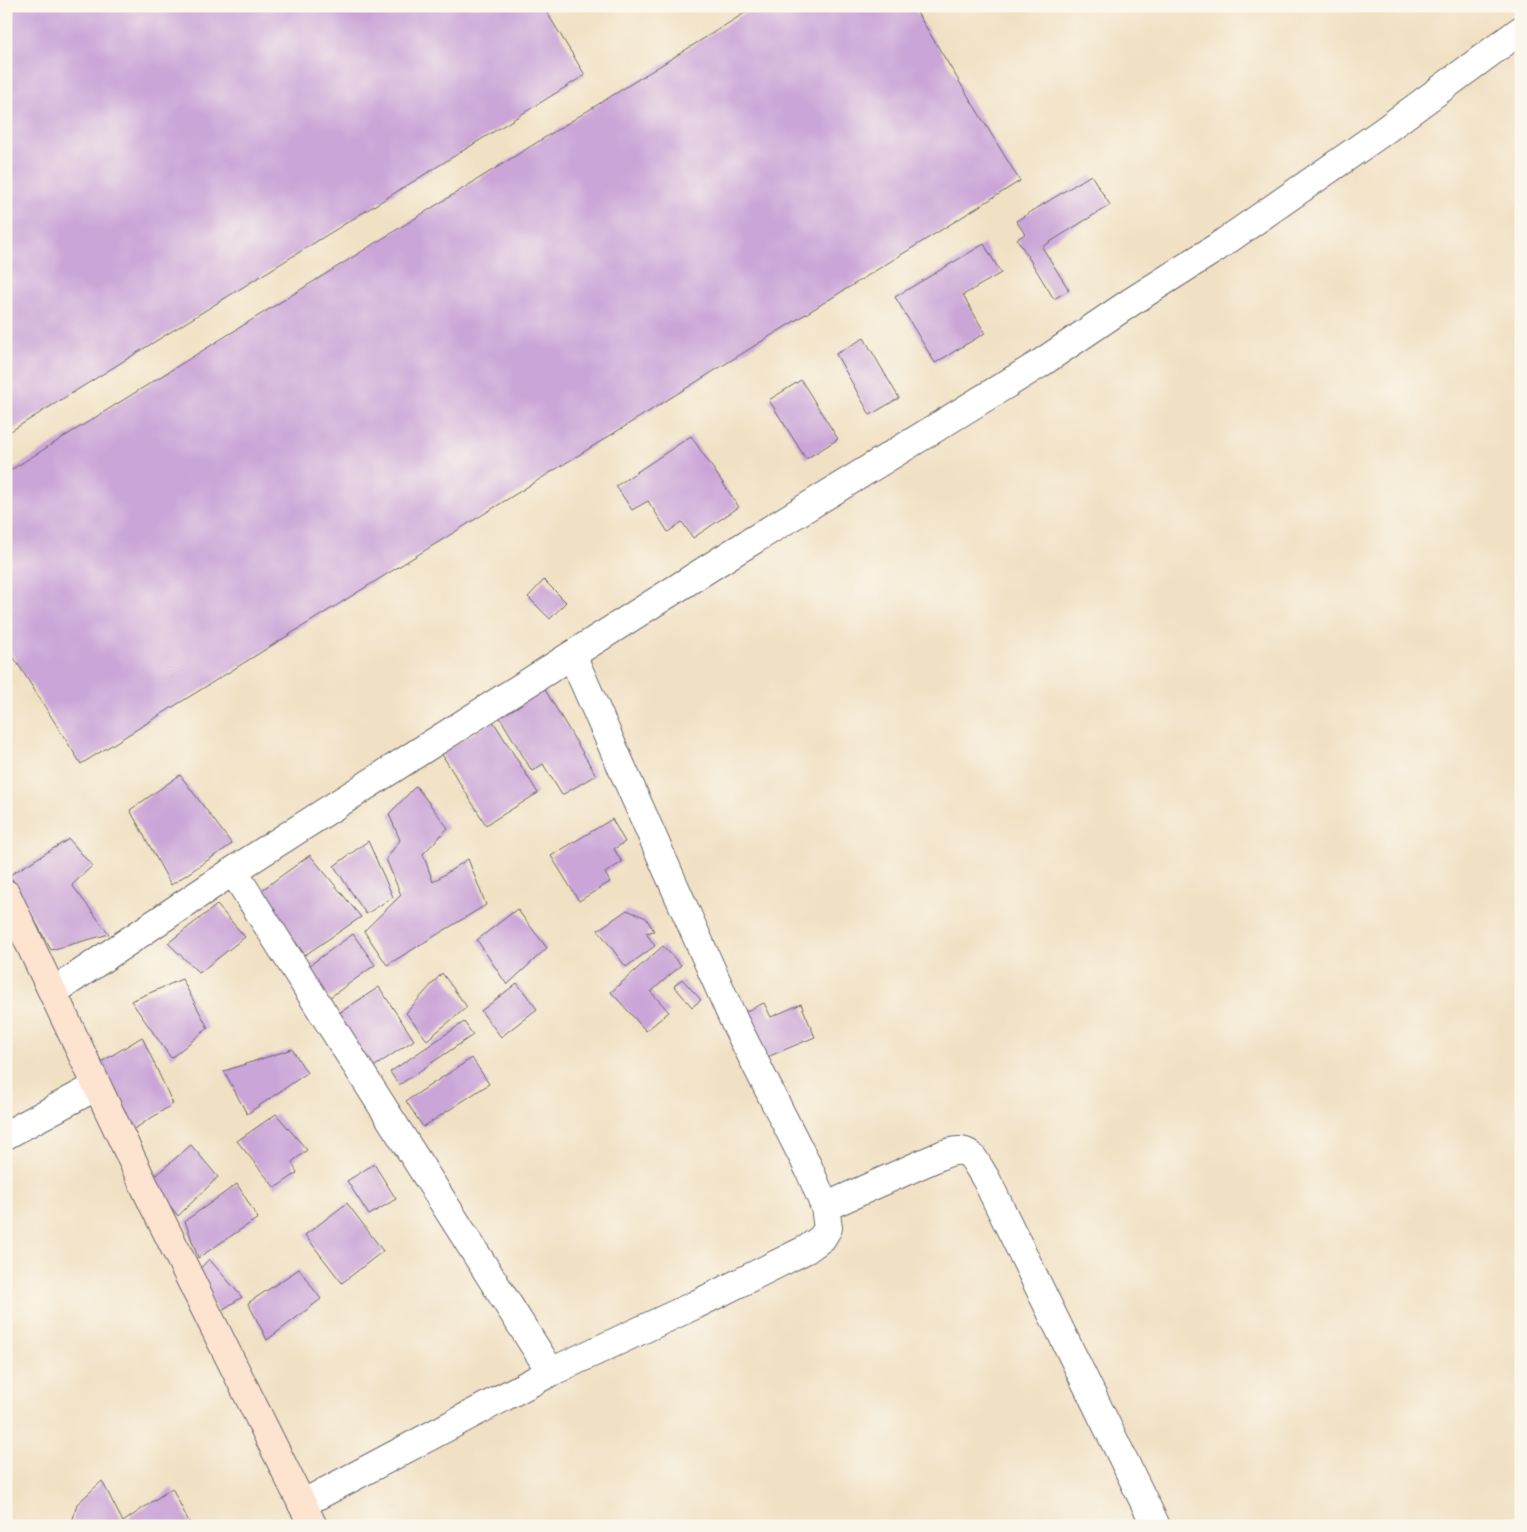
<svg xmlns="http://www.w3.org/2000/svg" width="1527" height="1532" font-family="Caveat,sans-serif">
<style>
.building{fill:#caa5d8}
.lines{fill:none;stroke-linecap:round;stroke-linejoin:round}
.minor-casing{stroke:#6a656b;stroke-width:30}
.secondary-casing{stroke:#6a656b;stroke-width:30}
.minor{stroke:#fff;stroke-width:28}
.secondary{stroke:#fde4d1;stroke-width:28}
</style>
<rect width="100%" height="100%" fill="#fbf7ec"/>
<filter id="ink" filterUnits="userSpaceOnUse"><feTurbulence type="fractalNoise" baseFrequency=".02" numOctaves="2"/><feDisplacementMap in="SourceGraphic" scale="10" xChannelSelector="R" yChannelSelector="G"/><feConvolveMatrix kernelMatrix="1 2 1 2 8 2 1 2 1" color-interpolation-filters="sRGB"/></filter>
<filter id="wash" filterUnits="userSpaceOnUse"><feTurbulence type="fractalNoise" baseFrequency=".0096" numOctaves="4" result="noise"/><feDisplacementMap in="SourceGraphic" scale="20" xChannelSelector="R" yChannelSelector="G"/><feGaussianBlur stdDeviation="1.12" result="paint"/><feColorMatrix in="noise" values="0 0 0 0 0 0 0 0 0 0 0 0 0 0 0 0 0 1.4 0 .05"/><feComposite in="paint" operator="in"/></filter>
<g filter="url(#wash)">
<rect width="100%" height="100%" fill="#f1e1c4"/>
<g id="blocks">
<path class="building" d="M6 6H543L585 75 6 434Z
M756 6H913L1020 181 81 764 6 645V473Z
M1091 175 1110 205 1042 247 1069 290 1054 299 1017 239 1025 234 1016 221Z
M984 244 1001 273 963 295 985 333 935 363 895 297Z
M864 338 899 398 870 415 836 354Z
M801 380 838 439 806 459 769 400Z
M691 436 739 507 693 538 682 522 668 532 648 501 632 510 616 486Z
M544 580 566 602 550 619 528 597Z
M544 688 596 775 562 795 543 764 532 771 499 716Z
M493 721 538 793 486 825 441 753Z
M180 775 232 844 171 885 130 810Z
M416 786 448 828 423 854 433 882 468 859 486 905 387 965 364 931 401 895 386 859 400 840 389 814Z
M612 819 625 842 614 849 622 862 605 873 610 882 579 901 551 856Z
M69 839 92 866 72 885 109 934 51 950 10 875Z
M368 841 393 897 366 914 334 866Z
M310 855 361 917 305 955 259 892Z
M217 905 245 937 199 973 168 943Z
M517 909 547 948 507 985 477 940Z
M627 910 646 918 654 931 646 933 655 946 626 967 598 930Z
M353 934 375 965 329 998 307 967Z
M663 946 681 965 651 992 669 1012 646 1031 611 992Z
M442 973 467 1007 427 1040 406 1013Z
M182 979 208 1028 171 1058 131 1001Z
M682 979 701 1000 692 1007 674 986Z
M517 983 537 1009 501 1037 481 1011Z
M379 987 414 1040 366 1072 333 1017Z
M764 1003 771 1017 801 1004 815 1037 765 1058 744 1012Z
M464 1022 473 1035 399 1085 390 1072Z
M142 1037 173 1104 131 1131 101 1062Z
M292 1049 307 1073 247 1114 224 1071Z
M472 1058 489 1084 423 1127 406 1101Z
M276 1114 307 1150 292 1162 297 1173 275 1188 237 1141Z
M191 1145 218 1177 178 1216 150 1180Z
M374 1164 396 1199 369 1215 347 1181Z
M237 1184 258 1218 198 1258 185 1221Z
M347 1203 383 1251 342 1283 305 1235Z
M209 1259 242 1297 219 1312 195 1274Z
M299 1269 321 1299 267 1340 248 1303Z
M102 1481 123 1522 172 1488 191 1526H71L77 1504Z"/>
</g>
</g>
<g filter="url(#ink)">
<use href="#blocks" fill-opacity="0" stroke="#6a656b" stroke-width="1"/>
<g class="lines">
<defs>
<path id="minor" d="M233 871 551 1372
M53 992 233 871 422 750 734 552 1041 363 1131 302 1216 248 1381 133 1521 30
M6 1135 97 1086
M825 1207 944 1154C971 1144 973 1159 986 1179L1156 1526
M302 1504 551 1372 695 1305 807 1249 822 1238 828 1228 825 1207 809 1169 735 1023 572 655"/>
<path id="secondary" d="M6 894 153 1204 313 1526"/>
</defs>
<use href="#minor" class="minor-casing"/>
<use href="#secondary" class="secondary-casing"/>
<use href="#minor" class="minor"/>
<use href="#secondary" class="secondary"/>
</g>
</g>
<rect width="1527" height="1532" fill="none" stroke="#fbf7ec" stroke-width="25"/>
</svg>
